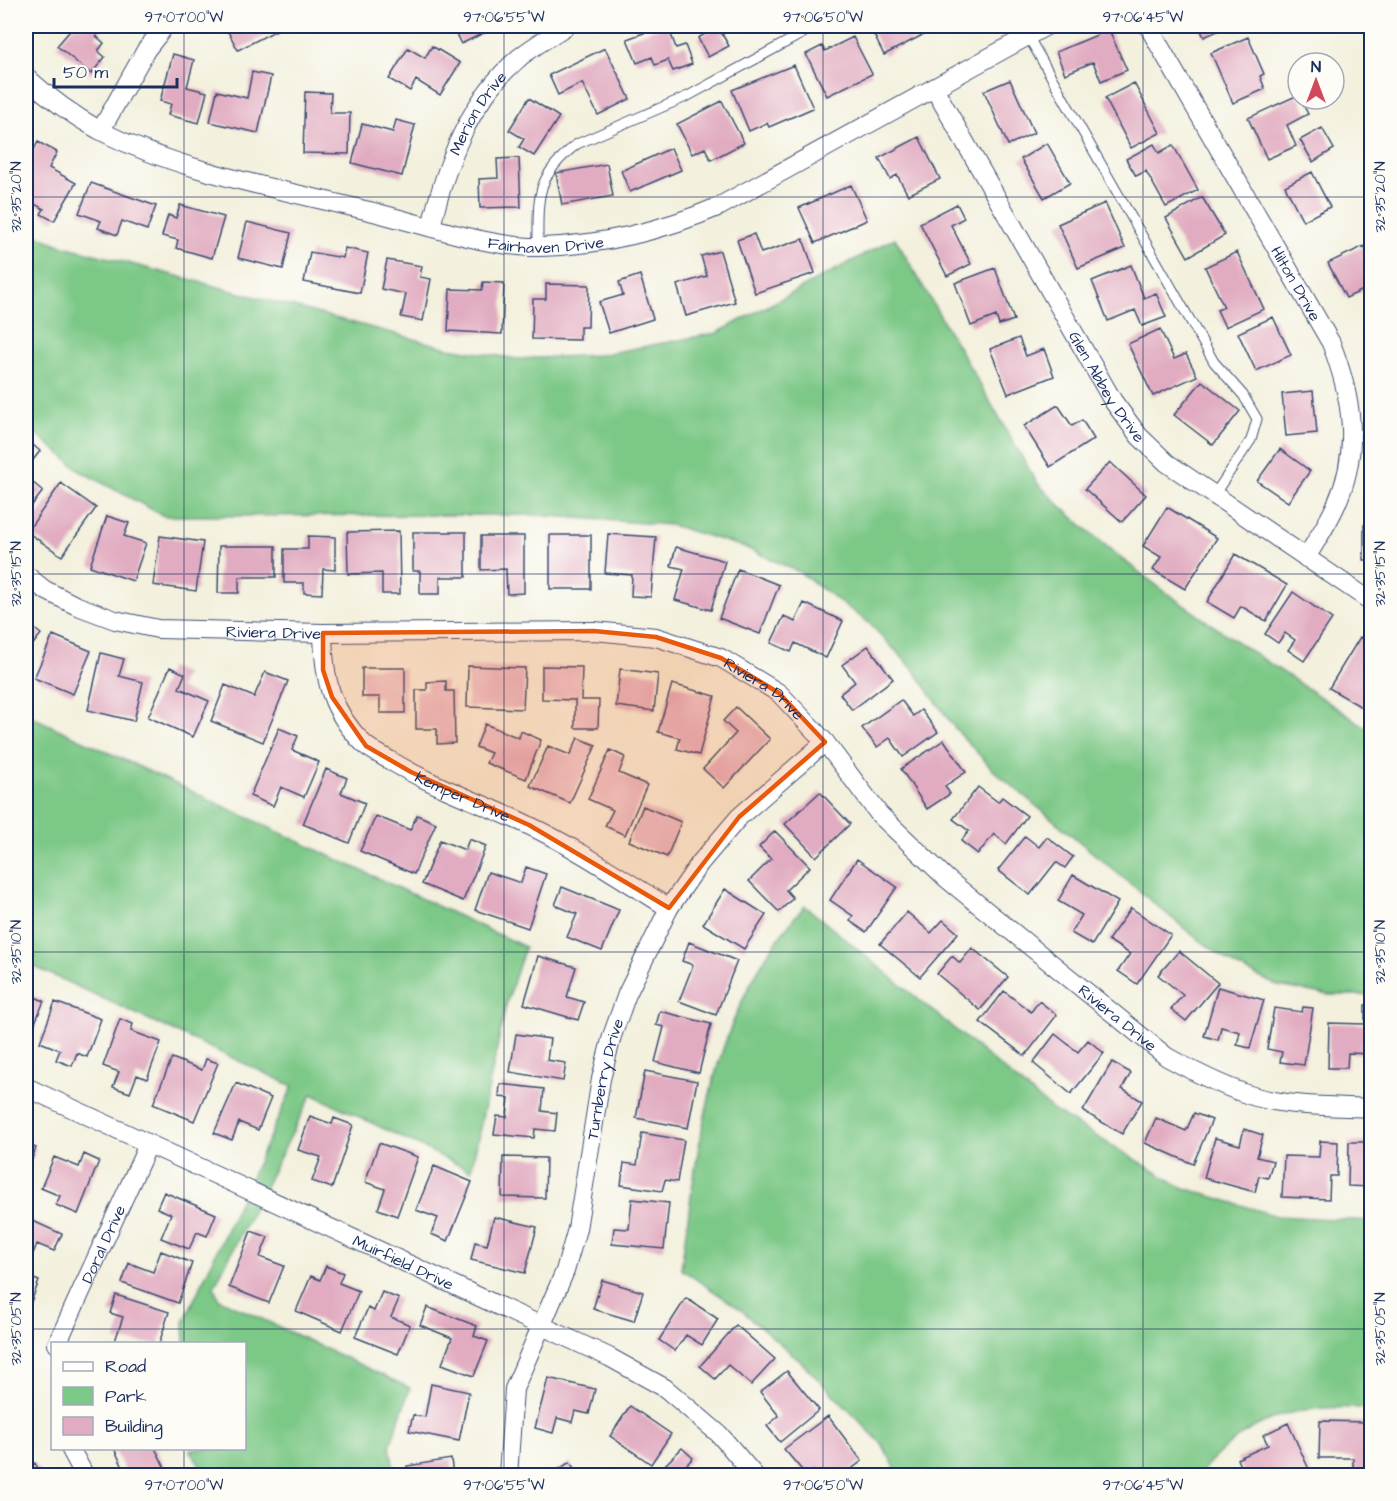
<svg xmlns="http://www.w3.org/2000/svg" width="1397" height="1501" font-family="'Architects Daughter',sans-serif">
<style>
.green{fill:#7cc886;stroke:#4c7c72;stroke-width:1.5}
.building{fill:#e1acc1}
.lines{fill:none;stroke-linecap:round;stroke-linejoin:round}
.service-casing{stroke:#3b4c71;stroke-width:11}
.minor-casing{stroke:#3b4c71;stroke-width:20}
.service{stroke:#fff;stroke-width:9}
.minor{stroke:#fff;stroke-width:18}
.marked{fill:#e8590c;fill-opacity:0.2;stroke:#e8590c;stroke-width:4.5;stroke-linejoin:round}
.ticks{fill:none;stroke:#1b2f5e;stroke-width:1.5;stroke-opacity:0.45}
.labels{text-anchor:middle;stroke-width:4.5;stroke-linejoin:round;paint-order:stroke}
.street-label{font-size:16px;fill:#1b2f5e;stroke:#fdfcf7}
.neatline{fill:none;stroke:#1b2f5e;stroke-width:2}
.ticks-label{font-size:15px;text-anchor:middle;fill:#1b2f5e}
</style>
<rect width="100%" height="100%" fill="#fdfcf7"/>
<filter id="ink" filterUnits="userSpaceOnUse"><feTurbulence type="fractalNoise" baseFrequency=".0167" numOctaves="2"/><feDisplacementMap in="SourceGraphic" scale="12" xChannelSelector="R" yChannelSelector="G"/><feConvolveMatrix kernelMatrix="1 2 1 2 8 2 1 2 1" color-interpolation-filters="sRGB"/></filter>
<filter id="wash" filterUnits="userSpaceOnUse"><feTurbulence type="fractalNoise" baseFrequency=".008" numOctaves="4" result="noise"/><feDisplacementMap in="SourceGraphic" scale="24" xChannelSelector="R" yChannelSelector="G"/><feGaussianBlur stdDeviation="1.35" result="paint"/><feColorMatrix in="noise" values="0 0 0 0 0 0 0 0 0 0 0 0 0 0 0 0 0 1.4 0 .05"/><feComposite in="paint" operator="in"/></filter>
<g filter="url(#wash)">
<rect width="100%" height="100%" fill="#f3f0dd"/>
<path class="green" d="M26 231 60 245 448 348 517 359 599 355 717 333 895 238 1037 483C1134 582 1257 653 1371 731V995H1329L1278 986 1236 966 1191 934 993 770 954 727 913 669 869 623 799 572 744 547 671 525 536 515 164 516 80 471 26 425Z
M26 714 525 947 506 1005 471 1171 312 1094 214 1287 219 1299 410 1388 390 1446 395 1475H206L190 1451V1449L244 1448V1344L185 1343 184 1322 293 1086 26 963Z
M805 906 1054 1111 1181 1187 1277 1216 1371 1221V1409C1316 1404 1268 1410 1225 1448 1215 1457 1206 1464 1200 1475H899L882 1444 799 1360 740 1309 681 1269C696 1162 706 1051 766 957 778 939 789 922 805 906Z"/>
<g id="blocks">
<path class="building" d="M74 26H105L96 36 104 43 98 51 105 57 91 74 57 46Z
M225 26H275L277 30 238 50Z
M452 26H498L461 44Z
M663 26H668L676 48 685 45 692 64 673 71 668 60 655 65 652 57 637 63 627 39Z
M710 26H737L722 34 729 46 708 57 698 38 712 30Z
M873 26H940L884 55 870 27Z
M1199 26H1229L1204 37Z
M1109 30 1127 70 1101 81 1093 62 1065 74 1056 52Z
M853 37 872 74 827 96 806 54 822 46 825 51Z
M1248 37 1264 74 1260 76 1265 89 1233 103 1211 53Z
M432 46 460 63 440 95 416 80 410 91 389 79 408 48 425 58Z
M605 48 630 99 598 115 582 83 558 95 549 75Z
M173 54 194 60 187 87 207 92 199 123 168 115 171 104 160 101Z
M794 65 813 108 769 127 767 123 749 131 732 90Z
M252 72 271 76 258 133 210 122 217 91 247 98Z
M1010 80 1034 133 1008 145 984 91Z
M1134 83 1160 133 1131 148 1105 98Z
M305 92 331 93 330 113H350L349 154 303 153Z
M1298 95 1308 114 1287 125 1296 146 1267 159 1248 118Z
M529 98 559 117 534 156 519 147 524 139 509 130Z
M722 101 744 143 711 160 705 148 692 154 677 124Z
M396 120 415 125 402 176 352 163 362 124 393 132Z
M1322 128 1334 149 1313 162 1300 140Z
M919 137 940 179 908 195 897 175 890 179 879 158Z
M38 142 57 152 49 168 76 183 54 221 41 214 44 209 29 201 26 206V164Z
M1047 143 1070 183 1044 198 1021 159Z
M1154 144 1159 153 1173 145 1198 190 1166 207 1146 171 1136 176 1126 159Z
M671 148 681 170 630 192 621 171Z
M519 158 521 207 480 208 479 179 498 178 497 159Z
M607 164 613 196 562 205 556 173Z
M1312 172 1330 207 1303 221 1285 186Z
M91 183 156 206 147 230 122 221 117 235 98 228 101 221 79 213Z
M851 185 867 220 815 243 799 208Z
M1202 197 1225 235 1188 257 1166 218Z
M1105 203 1125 248 1078 268 1058 224Z
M957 204 964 218 951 225 971 264 947 276 920 223Z
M180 205 224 217 212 258 176 248 178 240 162 236 168 215 176 218Z
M247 222 291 233 283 269 238 258Z
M754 234 761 253 803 239 815 273 755 293 737 240Z
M1364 246 1372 262V286L1346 298 1328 263Z
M345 248 368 253 360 293 304 282 310 252 343 258Z
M720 251 735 302 686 316 677 285 707 276 701 256Z
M1237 252 1264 309 1225 327 1217 310 1224 307 1205 267Z
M387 260 422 266 420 277 431 279 423 321 401 317 406 294 381 289Z
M1131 265 1144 298 1156 293 1166 317 1142 326 1135 310 1108 321 1092 281Z
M995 268 1014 320 999 325 996 316 971 326 955 283Z
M640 275 653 319 609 333 599 302 623 295 619 282Z
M483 282 504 283 502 334 448 331 450 289 482 290Z
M546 284 589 285 588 327H580V340L532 339 533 299H546Z
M1273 317 1291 355 1256 371 1238 333Z
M1160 329 1174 359 1186 354 1197 376 1153 396 1128 344Z
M1019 338 1026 356 1044 349 1054 376 1008 394 990 349Z
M1202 381 1240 411 1213 445 1174 415Z
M1313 391 1317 433 1286 436 1282 394Z
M1058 405 1072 426 1082 420 1094 439 1050 467 1024 426Z
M26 439 40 451 26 469Z
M1280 449 1310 471 1288 502 1257 481Z
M1110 462 1146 495 1122 522 1085 489Z
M26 477 43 491 26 513Z
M61 483 96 508 62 556 27 532Z
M1167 507 1217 538 1185 589 1153 570 1161 557 1143 546Z
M107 516 129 523 124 536 146 543 133 581 90 566Z
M1364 525H1372V560H1364Z
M399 531 400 594H382V573L348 574 347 532Z
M413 532H466V577H440V594H420V571H413Z
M608 534 656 537 651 597 631 596 632 575 605 573Z
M550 535H591V589H550Z
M160 536 203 542 196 591 153 585Z
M308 536 335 537V570L323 569 322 594 304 593V583H284V549H308Z
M481 536H524V593L507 594 506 569 481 570Z
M219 546H276V577H239V593H218Z
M676 547 725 561 711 610 675 600 684 569 671 566Z
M1235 554 1287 585 1266 621 1241 606 1234 618 1207 602Z
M738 569 779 585 760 634 719 618Z
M1293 592 1332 619 1304 661 1288 650 1295 640 1285 633 1278 643 1265 634Z
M804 603 843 621 826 658 795 643 791 652 771 643 784 616 795 622Z
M26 622 41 634 26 653Z
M53 635 91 651 73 694 34 678Z
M1360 637 1372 644V658L1368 665 1372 667V694L1363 708 1329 688Z
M868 646 893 679 852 710 840 694 855 682 842 665Z
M101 653 124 659 119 676 143 682 134 721 88 710Z
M468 666 525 668 523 709 467 707Z
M542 666 582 667 581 700H599L598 728H575V700L542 699Z
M170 667 185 674 179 688 209 701 193 737 148 717Z
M362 668H405V713H380V697H362Z
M620 669 658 674 654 711 616 706Z
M265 672 288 681 263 742 211 721 225 685 254 697Z
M446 681V691H454L455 743 437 744V729H416V690H427V682Z
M672 684 715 696 699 755 677 749 680 738 658 732Z
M901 700 913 716 921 710 938 732 903 757 890 738 877 747 862 728Z
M736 707 770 739 724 788 703 769 736 733 723 721Z
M485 724 519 738 521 731 541 740 526 779 486 763 491 753 476 747Z
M279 728 298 736 292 750 319 762 304 797 281 787 273 806 250 796Z
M578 738 596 745 570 803 530 786 548 746 570 755Z
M944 740 966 772 945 786 950 794 927 809 901 769Z
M610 750 625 757 619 773 647 785 625 835 605 826 613 810 588 799Z
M326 769 347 778 341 793 365 803 349 843 303 824Z
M978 787 998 802 1002 797 1027 816 1006 844 994 834 978 854 961 841 969 831 953 819Z
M820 792 850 824 816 857 785 824Z
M643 806 681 822 667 857 629 841Z
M417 815 436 823 414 874 360 851 376 816 410 830Z
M775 831 810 867 786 890 793 898 779 912 749 881 771 859 759 847Z
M1025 836 1039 847 1047 837 1073 857 1065 868 1056 862 1030 895 998 870Z
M469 839 486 846 463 901 422 884 440 840 465 850Z
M857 859 897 887 866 932 850 921 853 916 830 900Z
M526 867 546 874 528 928 475 910 488 872 521 883Z
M1073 875 1118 902 1092 945 1071 933 1082 915 1058 901Z
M562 887 619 910 602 951 567 937 577 914 555 905Z
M725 889 766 915 744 949 703 924Z
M1131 908 1171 935 1137 984 1118 971 1130 954 1108 940Z
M907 912 931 933 943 920 958 933 920 977 880 944Z
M689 942 737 961 716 1015 679 1001 693 965 682 961Z
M972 948 1008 977 980 1010 937 974 952 956 960 963Z
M1179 951 1218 983 1186 1021 1171 1009 1183 995 1158 975Z
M538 956 576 967 567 997 584 1002 578 1020 524 1004Z
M1218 987 1264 1000 1250 1048 1237 1045 1240 1032 1221 1027 1218 1040 1204 1036Z
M1004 991 1031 1012 1039 1001 1057 1015 1025 1056 980 1022Z
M26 993 44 1001 32 1030 26 1028Z
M55 1002 101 1019 87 1057 77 1053 72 1066 56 1060 60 1050 40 1042Z
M1365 1005H1372V1054L1348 1053 1347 1068H1328L1329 1023 1365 1024Z
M1303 1007 1313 1008 1304 1065 1280 1062 1282 1052 1267 1049 1274 1008 1302 1012Z
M660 1011 711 1024 699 1073 655 1062 664 1027 656 1025Z
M120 1019 133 1024 131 1031 161 1042 147 1079 137 1075 130 1093 113 1087 119 1072 103 1066Z
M516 1034 550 1039 547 1060 566 1063 563 1081 510 1072Z
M1055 1034 1078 1052 1088 1040 1104 1053 1071 1094 1033 1063Z
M172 1058 202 1070 206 1059 218 1063 194 1121 153 1104Z
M1112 1062 1131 1073 1122 1089 1142 1101 1122 1134 1083 1111Z
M645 1071 697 1081 688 1128 636 1118Z
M236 1083 271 1098 258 1130 239 1122 232 1140 214 1133Z
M500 1084 544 1089 542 1111 557 1113 555 1131 535 1129 534 1138 494 1134 497 1116 507 1117 509 1098 499 1097Z
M1194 1113 1212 1120 1193 1164 1145 1143 1156 1118 1186 1131Z
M310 1116 332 1124 334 1118 353 1125 332 1188 312 1181 321 1157 298 1150Z
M1244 1129 1263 1135 1257 1157 1273 1161 1268 1178 1259 1176 1255 1192 1204 1178 1215 1138 1240 1145Z
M642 1133 684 1140 677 1182 665 1180 662 1191 621 1185 624 1163 637 1165Z
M1320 1141 1338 1142 1337 1176H1330L1329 1199 1282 1197 1284 1156 1319 1157Z
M1349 1142H1372V1187L1348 1186Z
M379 1143 418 1157 397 1216 378 1209 385 1189 365 1182Z
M26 1144 36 1148 26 1175Z
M84 1154 99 1161 78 1214 56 1205 60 1196 41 1188 54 1157 79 1167Z
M503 1157 546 1158 545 1198 502 1197Z
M434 1166 472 1182 448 1241 431 1234 438 1218 416 1210Z
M164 1192 216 1214 207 1236 197 1232 189 1249 161 1238 171 1214 157 1208Z
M632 1199 669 1203 664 1249 612 1244 614 1228 629 1229Z
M494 1217 537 1227 525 1273 471 1260 475 1242 487 1245Z
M26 1218 62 1234 54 1251 37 1244 30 1261 26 1259Z
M251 1231 268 1237 260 1257 284 1266 269 1303 229 1287Z
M161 1251 192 1263 178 1303 122 1283 129 1263 153 1272Z
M326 1266 343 1273 339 1283 359 1291 342 1331 296 1311 311 1276 320 1280Z
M26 1276 39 1281 26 1315Z
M602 1280 643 1292 634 1321 593 1309Z
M382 1292 399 1299 391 1317 410 1325 398 1354 355 1337 368 1308 374 1311Z
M116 1295 169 1312 159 1344 115 1341 123 1317 110 1313Z
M686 1298 718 1319 702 1345 686 1335 675 1351 659 1340Z
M427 1307 477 1326 474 1336 488 1341 474 1376 442 1364 452 1338 420 1325Z
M736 1325 775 1359 751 1385 728 1365 715 1379 700 1366Z
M787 1371 819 1410 780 1442 767 1426 779 1416 760 1392Z
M548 1378 595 1389 589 1414 575 1411 572 1422 557 1418 553 1433 535 1428Z
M431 1384 469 1392 459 1441 409 1431 413 1415 425 1417Z
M630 1406 671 1434 651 1464 610 1436Z
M828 1416 862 1461 842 1476H816L813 1471 807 1476 784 1449Z
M1320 1421 1369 1422V1476H1353V1458H1319Z
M1288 1423 1312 1476H1289L1287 1472 1279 1476H1244L1237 1459 1268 1445 1263 1435Z
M114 1448H155L165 1468 149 1476H127Z
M682 1448 693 1458 681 1470 687 1476H654Z
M451 1459 453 1476H409L407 1466Z
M570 1462 579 1476H548Z
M35 1463 42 1476H26V1468Z"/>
</g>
</g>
<g filter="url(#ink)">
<use href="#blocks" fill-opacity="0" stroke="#3b4c71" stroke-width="1.5"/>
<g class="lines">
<defs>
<path id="service" d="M1028 36 1214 362 1243 395 1257 419 1251 440 1214 495
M538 247C538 196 535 177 577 144L688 96 816 26"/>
<g id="minor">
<path id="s1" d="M1148 26 1331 343C1352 397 1361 450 1336 505 1328 523 1316 541 1306 558"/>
<path id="s2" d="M26 77C48 97 72 115 99 130 181 173 290 191 381 214 428 226 492 248 541 247 605 245 662 231 720 206L1046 26"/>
<path id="s3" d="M934 88 1113 401 1139 436 1167 463 1372 602"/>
<path d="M101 130 146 50 165 26"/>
<path id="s4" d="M431 227C446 164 469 100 520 57 534 46 551 36 566 26"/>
<path id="s5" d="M26 575 45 590 75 605 115 620 158 629 323 633 594 631 656 637 721 658 779 693 825 742 879 814 947 879 1167 1057C1196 1073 1225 1088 1256 1097 1293 1107 1334 1106 1372 1108"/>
<path id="s6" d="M323 633C324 679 330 710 364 744 372 751 383 756 391 761 434 787 482 803 528 825 577 848 622 879 669 908"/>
<path id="s7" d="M26 1087 609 1357 665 1388 719 1434 755 1476"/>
<path id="s8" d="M57 1344 148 1145"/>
<path d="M70 1448 85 1476"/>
<path id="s9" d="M508 1476 514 1389 565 1271 577 1229 601 1079 612 1036 627 994 669 908 700 863 739 817 825 742"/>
</g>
</defs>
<use href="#service" class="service-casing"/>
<use href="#minor" class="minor-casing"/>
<use href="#service" class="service"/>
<use href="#minor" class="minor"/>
</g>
</g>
<path class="marked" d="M594 631 656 637 721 658 779 693 825 742 739 817 669 908 529 825 411 772 366 746 332 697 323 670V633Z"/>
<path class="ticks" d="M184 26V1344M504 26V1476M823 26V1476M1143 26V1476M26 197H1372M26 574H1372M26 952H1372M26 1329H1372M184 1448V1476"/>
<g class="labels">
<g class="street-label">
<text dy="6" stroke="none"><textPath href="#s4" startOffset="124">Merion Drive</textPath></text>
<text dy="6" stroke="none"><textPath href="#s2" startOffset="554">Fairhaven Drive</textPath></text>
<text dy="6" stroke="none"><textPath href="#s1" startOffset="297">Hilton Drive</textPath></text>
<text dy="6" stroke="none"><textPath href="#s3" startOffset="345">Glen Abbey Drive</textPath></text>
<text dy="6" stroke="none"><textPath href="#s5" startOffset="260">Riviera Drive</textPath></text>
<text dy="6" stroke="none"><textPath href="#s5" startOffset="764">Riviera Drive</textPath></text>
<text dy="6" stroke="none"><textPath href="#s6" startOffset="234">Kemper Drive</textPath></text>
<text dy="6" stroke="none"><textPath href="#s5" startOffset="1250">Riviera Drive</textPath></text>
<text dy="6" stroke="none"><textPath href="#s9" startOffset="412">Turnberry Drive</textPath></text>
<text dy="6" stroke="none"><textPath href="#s8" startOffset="110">Doral Drive</textPath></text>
<text dy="6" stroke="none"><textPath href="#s7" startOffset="416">Muirfield Drive</textPath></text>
</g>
</g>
<rect width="1397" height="1501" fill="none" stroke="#fdfcf7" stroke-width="66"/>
<rect x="51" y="1342" width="195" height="108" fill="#fdfcf7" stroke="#a3aaba" stroke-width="1.5"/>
<rect x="63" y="1362" width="30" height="9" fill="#ffffff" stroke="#a3aaba" stroke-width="1.5"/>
<text x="105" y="1372" font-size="18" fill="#1b2f5e">Road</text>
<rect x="63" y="1387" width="30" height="18" fill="#7cc886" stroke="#a3aaba" stroke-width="1.5"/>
<text x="105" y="1402" font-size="18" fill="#1b2f5e">Park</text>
<rect x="63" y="1417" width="30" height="18" fill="#e1acc1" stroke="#a3aaba" stroke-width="1.5"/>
<text x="105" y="1432" font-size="18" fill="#1b2f5e">Building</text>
<g transform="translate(1316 81)"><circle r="28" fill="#fdfcf7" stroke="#a3aaba" stroke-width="1.5"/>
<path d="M0-4.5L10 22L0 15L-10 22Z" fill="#d1495b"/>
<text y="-9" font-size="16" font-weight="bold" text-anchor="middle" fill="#1b2f5e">N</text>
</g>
<path d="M54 78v9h123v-9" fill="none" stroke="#1b2f5e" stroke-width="3"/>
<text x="63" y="78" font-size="18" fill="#1b2f5e" stroke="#fdfcf7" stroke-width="4.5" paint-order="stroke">50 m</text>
<rect x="33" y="33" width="1331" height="1435" class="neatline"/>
<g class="ticks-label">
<text x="184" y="22">97°07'00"W</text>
<text x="504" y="22">97°06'55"W</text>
<text x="823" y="22">97°06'50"W</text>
<text x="1143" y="22">97°06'45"W</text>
<text transform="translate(16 197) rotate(-90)" y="5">32°35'20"N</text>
<text transform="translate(1380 197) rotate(-90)" y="5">32°35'20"N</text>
<text transform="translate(16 574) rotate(-90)" y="5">32°35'15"N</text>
<text transform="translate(1380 574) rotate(-90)" y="5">32°35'15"N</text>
<text transform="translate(16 952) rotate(-90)" y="5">32°35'10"N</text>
<text transform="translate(1380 952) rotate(-90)" y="5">32°35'10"N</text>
<text transform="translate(16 1329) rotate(-90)" y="5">32°35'05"N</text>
<text transform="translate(1380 1329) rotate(-90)" y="5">32°35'05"N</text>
<text x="184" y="1490">97°07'00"W</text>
<text x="504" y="1490">97°06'55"W</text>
<text x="823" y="1490">97°06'50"W</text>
<text x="1143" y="1490">97°06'45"W</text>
</g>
</svg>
